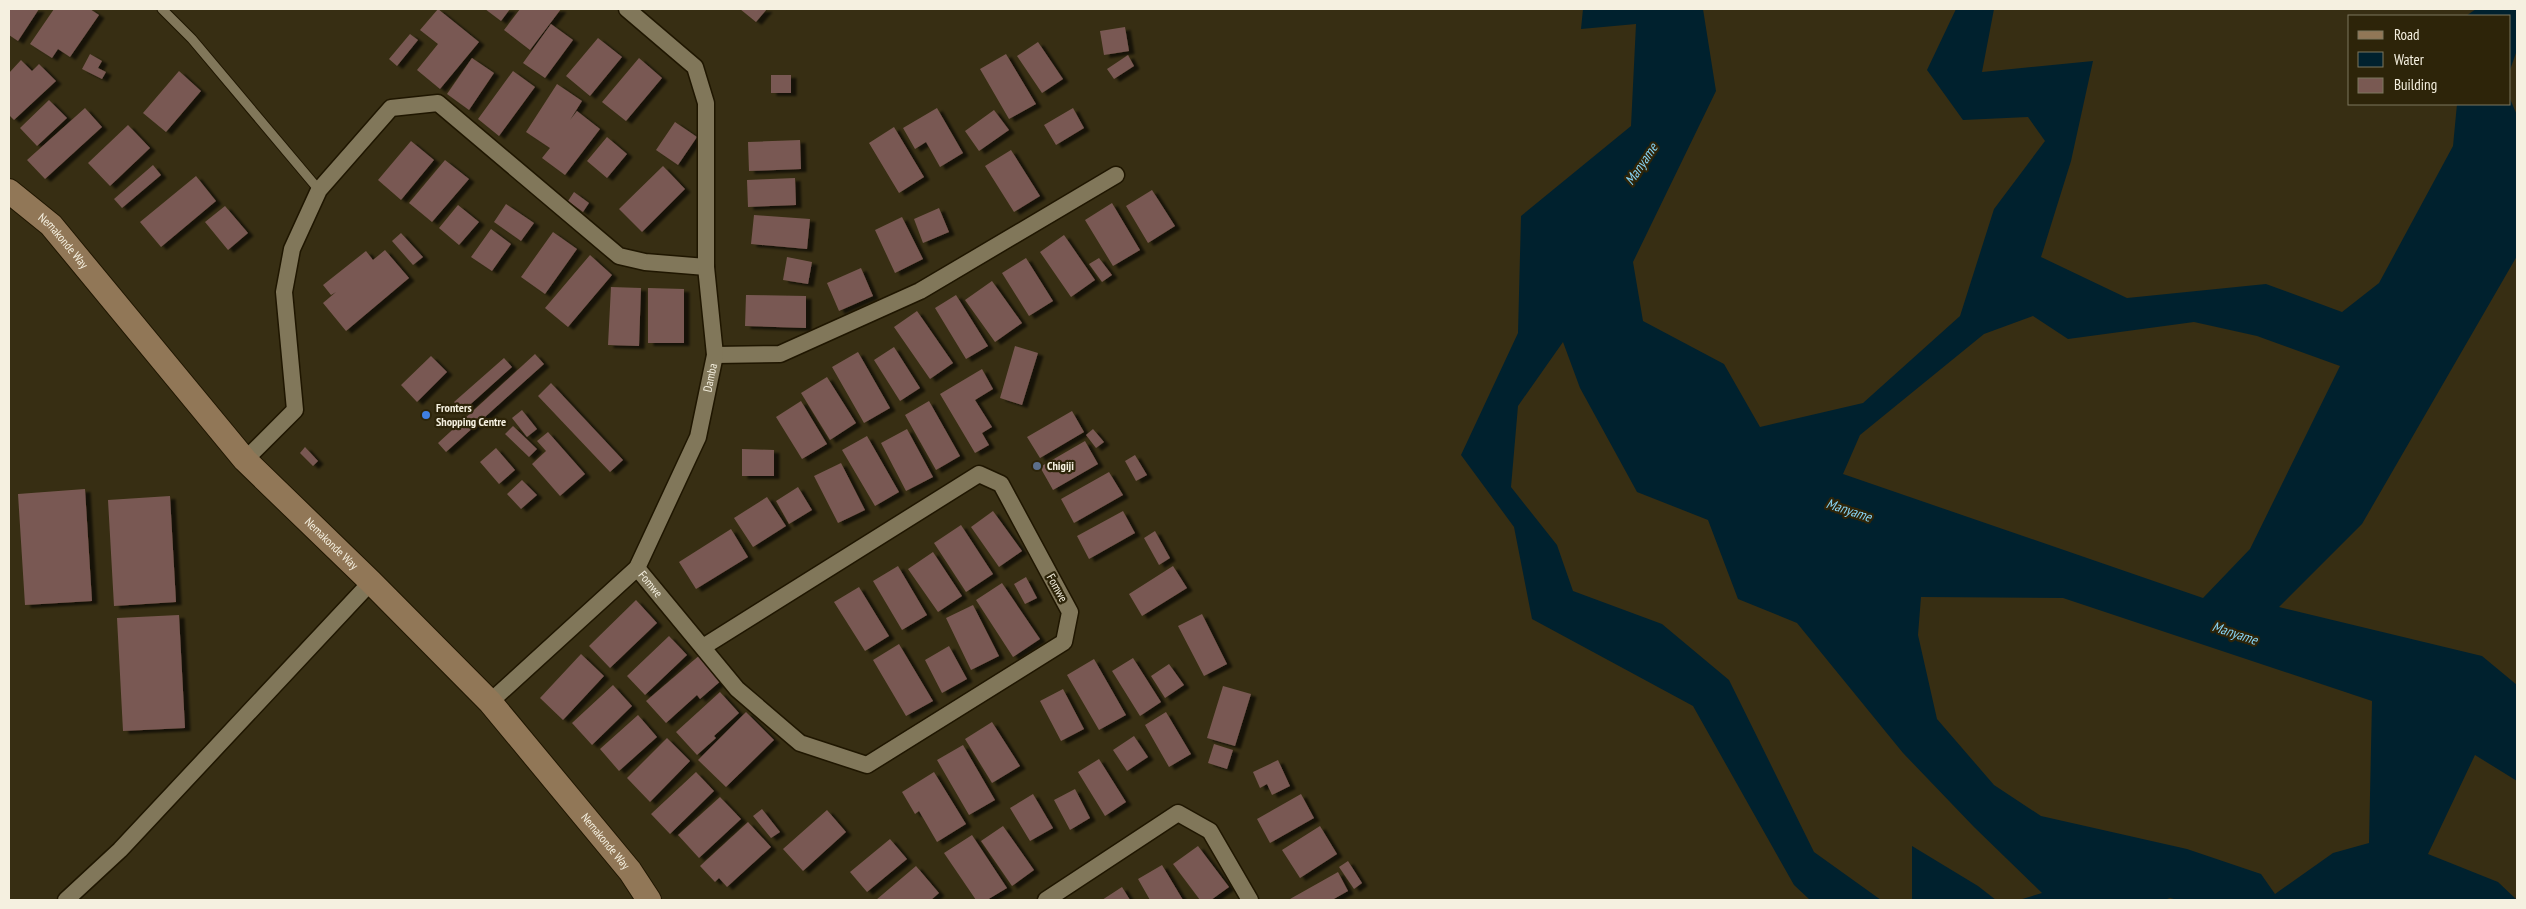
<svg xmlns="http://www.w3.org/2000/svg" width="2526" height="909" font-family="'PT Sans Narrow',sans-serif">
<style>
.water{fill:#00212e;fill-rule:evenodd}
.building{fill:#795952;filter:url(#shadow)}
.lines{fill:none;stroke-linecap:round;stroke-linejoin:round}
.lane-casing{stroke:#1f1600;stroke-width:11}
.street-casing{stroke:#1f1600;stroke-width:19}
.secondary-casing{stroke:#1f1600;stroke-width:26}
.lane{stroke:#81775a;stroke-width:9}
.street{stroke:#81775a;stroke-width:16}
.secondary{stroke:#917757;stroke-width:24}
.shop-dot{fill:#3f7fe0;stroke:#2d2409;stroke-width:2}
.service-dot{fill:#5c6f8a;stroke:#2d2409;stroke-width:2}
.labels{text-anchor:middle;stroke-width:4.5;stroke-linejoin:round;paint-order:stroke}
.street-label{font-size:12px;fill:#f5f0e0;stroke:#2d2409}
.poi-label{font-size:12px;font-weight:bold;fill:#f5f0e0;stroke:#2d2409;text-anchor:start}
.water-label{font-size:14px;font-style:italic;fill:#88d4f4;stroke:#2d2409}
</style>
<defs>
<filter id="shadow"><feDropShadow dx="5.5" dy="3" stdDeviation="1" flood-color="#0009"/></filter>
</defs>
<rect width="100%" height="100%" fill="#372e13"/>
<path class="water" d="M1583 9H1703L1716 91 1633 262 1643 321 1724 364 1760 427 1863 403 1960 316 1994 209 2045 141 2028 117 1963 120 1927 70 1956 9H1994L1982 72 2093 61 2071 161 2041 257 2127 298 2266 284 2342 312 2379 283 2453 146 2457 104H2510V99L2517 115V256L2362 524 2279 607 2482 656 2517 685V781L2475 755 2428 854 2498 882 2517 900H2178L2170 898 2164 900H2019L2042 893 1974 827 1903 753 1797 623 1738 599 1708 520 1637 492 1580 388 1563 342 1518 406 1511 487 1557 545 1573 591 1662 624 1729 680 1814 852 1881 900H1810L1794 885 1693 706 1532 619 1514 527 1461 455 1518 333 1521 216 1631 126 1636 24 1581 29ZM2033 316 2068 339 2194 322 2257 336 2340 366 2250 549 2203 598 1843 474 1860 435 1984 334ZM1921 597 2063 598 2372 701 2369 843 2333 853 2275 894 2261 874 2187 849 2041 816 1994 785 1937 719 1918 635Z
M2476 9H2517V50L2510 70V16H2466Z
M1912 846 1978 886 1996 900H1912Z"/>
<path class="building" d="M9 9H39L18 41 9 35Z
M54 9H90L99 15 70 57 58 49 52 58 30 44Z
M438 9 479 42 440 89 417 70 438 44 420 30Z
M485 9H510L501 21Z
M520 9H561L530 50 504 30Z
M740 9H767L756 22Z
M551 24 573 40 545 78 523 63Z
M1125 27 1129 51 1104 55 1100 31Z
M410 34 418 40 397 66 389 59Z
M598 38 622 57 590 96 566 76Z
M1038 42 1063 79 1042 93 1017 56Z
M90 54 102 61 98 68 106 72 102 79 82 69Z
M1006 54 1036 104 1009 119 980 69Z
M1128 55 1134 66 1114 79 1107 69Z
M472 58 494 73 469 110 447 94Z
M639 58 662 78 626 121 602 102Z
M21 60 32 71 39 64 56 81 14 120 9 115V73Z
M179 71 201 91 166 132 143 113Z
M513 71 535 87 499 136 478 119Z
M771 75H791V93H771Z
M557 84 582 101 570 120 577 111 600 129 565 175 542 158 550 148 526 132Z
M49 100 67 118 37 146 20 128Z
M85 108 102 127 45 179 27 160Z
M937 108 963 153 940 167 926 142 915 149 903 128Z
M1073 108 1084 128 1056 145 1044 125Z
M994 110 1009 130 979 151 965 131Z
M675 122 697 137 678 165 656 150Z
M128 125 150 148 110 186 88 163Z
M894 127 924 177 899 193 869 143Z
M607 137 627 154 607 178 587 161Z
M800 140 801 169 749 171 748 142Z
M411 141 434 160 401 200 378 180Z
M1011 150 1040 196 1014 212 985 166Z
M445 160 469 179 432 222 409 203Z
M153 165 161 175 122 208 114 199Z
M663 166 685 189 642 232 619 209Z
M196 176 216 201 161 247 140 222Z
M795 178 796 205 748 207 747 180Z
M1152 190 1175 226 1148 243 1126 206Z
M574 192 589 203 583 212 568 201Z
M1112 203 1140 250 1113 266 1085 220Z
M506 204 534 223 521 241 494 222Z
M458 205 479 222 459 245 439 228Z
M225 206 248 233 228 250 205 222Z
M939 208 949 232 923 243 914 219Z
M754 215 810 219 807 249 751 244Z
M902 217 923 259 895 273 875 230Z
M491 229 511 244 492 271 471 257Z
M553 232 577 249 545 294 521 277Z
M401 233 423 257 413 265 392 241Z
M1064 235 1095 280 1071 297 1040 252Z
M385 250 409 278 346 331 323 303 336 292 331 295 323 285 366 251 373 260Z
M590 255 612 275 568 327 545 308Z
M787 257 812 262 808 284 783 280Z
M1026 258 1053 301 1029 316 1002 273Z
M1099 258 1112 275 1102 282 1089 264Z
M861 268 873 296 839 311 827 283Z
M992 281 1022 323 995 342 965 300Z
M611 287 641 288 639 346 608 345Z
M648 288 684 289V343H648Z
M746 295 806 296V328L745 326Z
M956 295 988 346 966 359 935 308Z
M917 311 953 363 930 379 894 327Z
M1015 346 1038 353 1022 405 1000 398Z
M894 347 920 388 900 401 874 360Z
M858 352 890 408 864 423 832 367Z
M535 354 544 364 446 452 438 443Z
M431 356 447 372 417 402 401 385Z
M504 358 512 367 463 411 454 402Z
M982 369 993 389 975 400 992 427 982 433 989 445 975 453 940 394Z
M827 377 856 423 830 440 801 393Z
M551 383 623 460 610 472 538 396Z
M801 401 827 444 802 459 776 417Z
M929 401 960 456 936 470 905 415Z
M522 410 537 429 527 437 512 418Z
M1072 411 1084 432 1040 458 1027 437Z
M513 426 537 449 529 457 505 434Z
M907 429 933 477 906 491 881 443Z
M1093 429 1104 442 1096 448 1086 435Z
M548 432 585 474 560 496 532 464 546 451 537 441Z
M867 436 899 492 875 506 842 450Z
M1085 441 1098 464 1053 490 1040 467Z
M305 447 318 461 313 466 300 453Z
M496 448 515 470 499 484 480 462Z
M742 449 774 450V476H742Z
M1135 455 1147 475 1136 481 1125 461Z
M841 463 865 510 838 523 814 476Z
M1109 472 1123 495 1074 523 1061 499Z
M522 480 537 495 521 509 507 494Z
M798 487 812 510 789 524 776 501Z
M85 489 92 601 25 605 18 494Z
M170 496 176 602 114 606 108 500Z
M767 497 786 526 753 547 734 518Z
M993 511 1022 551 999 567 971 527Z
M1123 511 1135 533 1089 559 1077 536Z
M961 525 993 574 966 592 934 543Z
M731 529 748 557 696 589 679 562Z
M1155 531 1170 558 1159 565 1144 538Z
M933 552 962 596 938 612 908 569Z
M898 566 927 615 902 630 873 581Z
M1173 566 1187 588 1142 616 1129 594Z
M1026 577 1037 598 1025 604 1014 584Z
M1002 583 1040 639 1013 657 976 600Z
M859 587 889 636 865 651 834 602Z
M636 600 657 623 610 668 589 646Z
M973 605 999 656 971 670 946 618Z
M1202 614 1227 664 1204 676 1178 626Z
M179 615 185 728 123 731 117 618Z
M669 636 687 655 645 695 627 676Z
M899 644 933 701 906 716 873 660Z
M949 646 967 679 942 693 925 660Z
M581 654 604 676 563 720 540 698Z
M701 654 723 679 700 699 697 695 666 723 646 701Z
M1133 658 1161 702 1140 716 1112 671Z
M1094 659 1126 715 1099 730 1067 675Z
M1169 664 1184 685 1165 698 1151 676Z
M613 685 632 706 592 745 572 723Z
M1223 686 1251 694 1235 746 1207 738Z
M1063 689 1084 729 1061 741 1040 701Z
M720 692 739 713 714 736 716 738 697 755 676 732Z
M746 712 774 740 726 787 698 760Z
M1166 712 1191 754 1169 767 1145 725Z
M638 715 657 737 619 771 600 749Z
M992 722 1020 766 992 783 965 739Z
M1134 736 1148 757 1127 771 1113 750Z
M667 738 690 761 650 802 627 778Z
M1214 744 1233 750 1227 769 1208 763Z
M963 745 995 800 969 815 937 760Z
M1099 759 1126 802 1105 816 1078 772Z
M1278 760 1290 786 1272 795 1267 784 1260 788 1253 772Z
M696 772 714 791 670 834 651 814Z
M934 772 966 824 937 842 919 811 915 814 902 792Z
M1075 789 1090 818 1070 830 1054 800Z
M1033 794 1053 828 1030 841 1010 808Z
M1301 794 1314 818 1270 843 1257 819Z
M720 797 741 819 699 858 678 835Z
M762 809 780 832 771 838 753 816Z
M827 810 846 832 803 871 783 849Z
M748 822 771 847 727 887 719 878 715 882 700 866Z
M1003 826 1034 870 1012 886 981 841Z
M1320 826 1337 854 1300 878 1282 850Z
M972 835 1007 888 987 900H976L944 853Z
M890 839 907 859 867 892 850 872Z
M1198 846 1229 887 1211 900H1200L1173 864Z
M1348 861 1362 883 1354 889 1339 867Z
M1162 865 1183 900H1150L1138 879Z
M916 866 939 893 931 900H876Z
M1338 872 1348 891 1332 900H1291L1290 899Z
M1122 887 1130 900H1102Z"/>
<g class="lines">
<defs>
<path id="lane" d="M162 9 192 39 319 190"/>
<g id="street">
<path d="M715 355 780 354 920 291 1116 175"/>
<path d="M245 460 295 410 284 292 292 249 319 190 391 108 438 103 619 256 645 262 706 267"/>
<path id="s1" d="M637 568 737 689 800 743 867 765 1064 642 1070 612 1001 484 979 474 703 647"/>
<path id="s2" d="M490 702 637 568 698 437 715 355 706 267V103L695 67 627 9"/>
<path d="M66 900 120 850 371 582"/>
<path d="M1046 900 1178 813 1210 831 1250 900"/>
</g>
<g id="secondary">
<path id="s3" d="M9 191 51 225 245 460 371 582 490 702 630 871 649 900"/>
</g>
</defs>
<use href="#lane" class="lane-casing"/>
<use href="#street" class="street-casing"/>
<use href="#secondary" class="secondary-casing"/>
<use href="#lane" class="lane"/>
<use href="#street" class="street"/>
<use href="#secondary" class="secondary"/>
</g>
<circle class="shop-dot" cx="426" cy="415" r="5"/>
<circle class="service-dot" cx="1037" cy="466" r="5"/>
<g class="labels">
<g class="street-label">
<text dy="4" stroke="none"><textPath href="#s3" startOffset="74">Nemakonde Way</textPath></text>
<text dy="4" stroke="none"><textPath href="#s2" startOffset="404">Damba</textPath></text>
<text dy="4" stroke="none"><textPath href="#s3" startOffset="479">Nemakonde Way</textPath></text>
<text dy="4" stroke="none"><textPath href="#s1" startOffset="21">Fomwe</textPath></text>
<text transform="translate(1057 588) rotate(61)" y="4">Fomwe</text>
<text dy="4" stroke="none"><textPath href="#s3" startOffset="884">Nemakonde Way</textPath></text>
</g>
<g class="poi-label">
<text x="436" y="412">Fronters<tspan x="436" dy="14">Shopping Centre</tspan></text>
<text x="1047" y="470">Chigiji</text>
</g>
<g class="water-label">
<text transform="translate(1641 164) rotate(-56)" y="5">Manyame</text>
<text transform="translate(1849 510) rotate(18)" y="5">Manyame</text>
<text transform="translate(2235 633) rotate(18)" y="5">Manyame</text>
</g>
</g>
<rect width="2526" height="909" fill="none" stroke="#f5f0e0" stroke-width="20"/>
<rect x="2348" y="15" width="162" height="90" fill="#2d2409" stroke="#7d765f"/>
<rect x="2358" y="31" width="25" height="8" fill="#917757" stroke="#7d765f"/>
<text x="2394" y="40" font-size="15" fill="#f5f0e0">Road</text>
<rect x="2358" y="52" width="25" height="15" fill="#00212e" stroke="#7d765f"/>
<text x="2394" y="65" font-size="15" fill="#f5f0e0">Water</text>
<rect x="2358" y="78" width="25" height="15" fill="#795952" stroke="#7d765f"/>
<text x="2394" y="90" font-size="15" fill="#f5f0e0">Building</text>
</svg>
